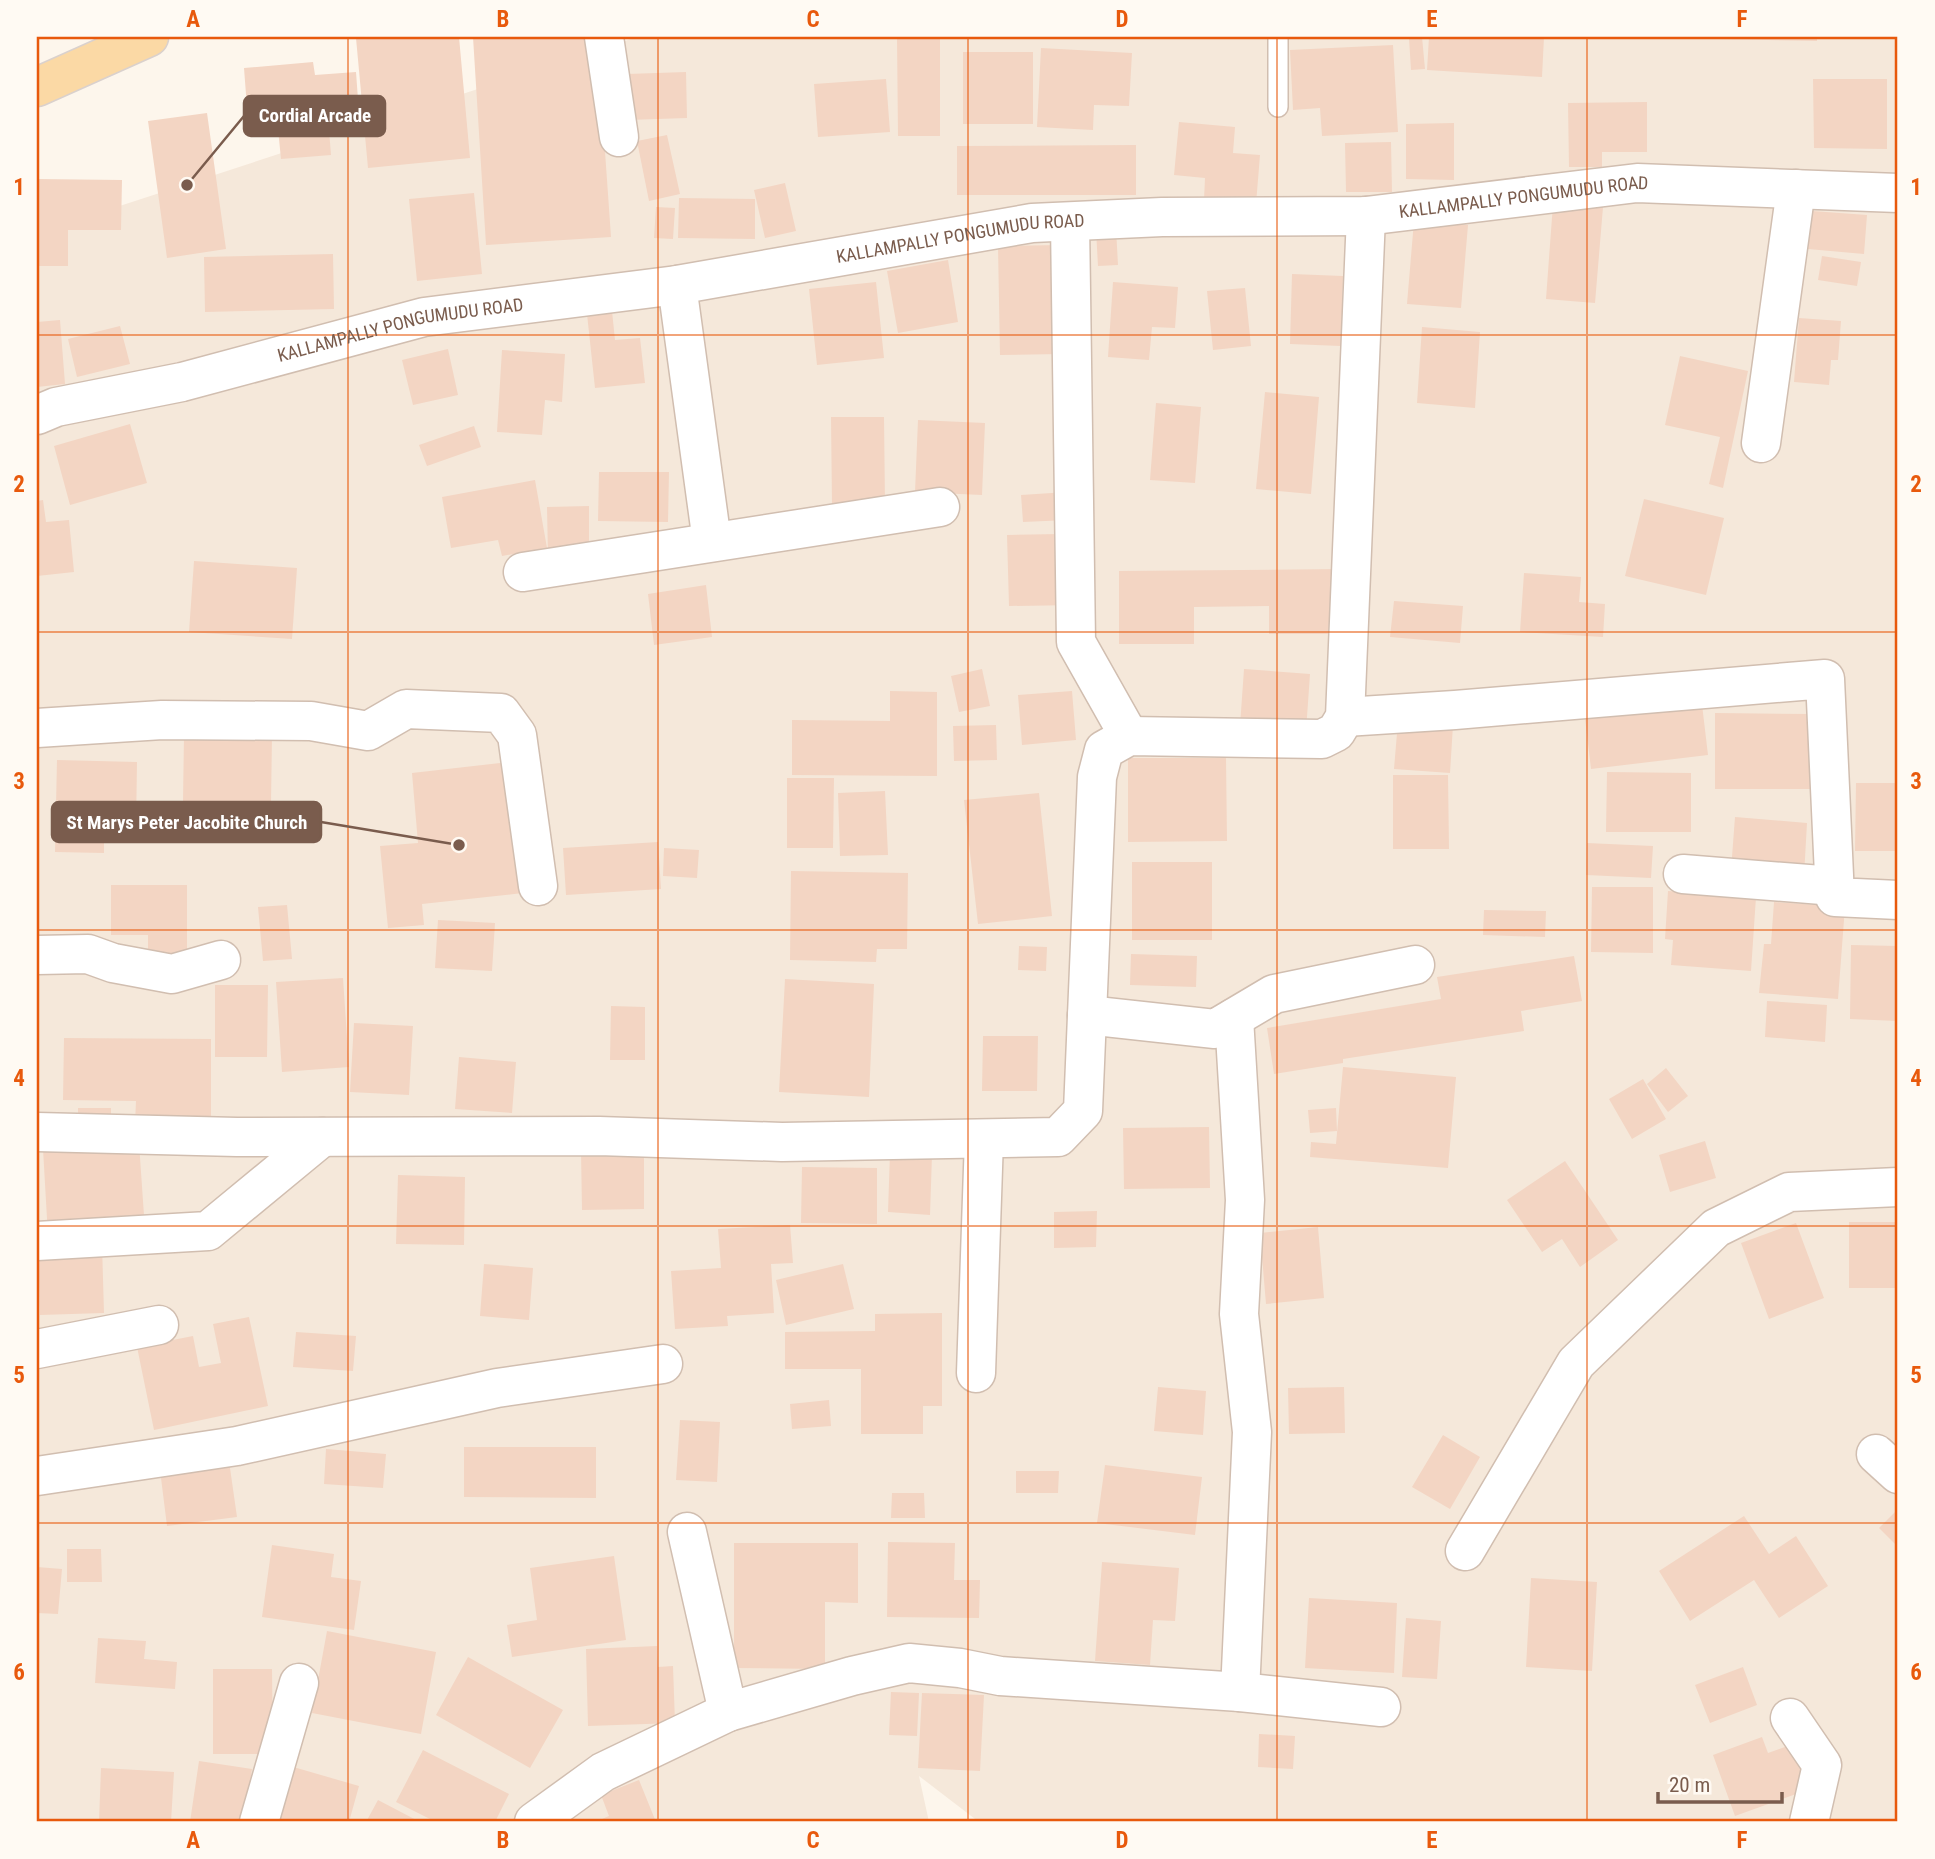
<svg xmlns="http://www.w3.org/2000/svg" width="1935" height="1859" font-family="'Roboto Condensed',sans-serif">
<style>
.residential{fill:#f5e8da}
.building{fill:#f3d5c3}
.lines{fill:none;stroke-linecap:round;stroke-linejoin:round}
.service-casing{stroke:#d1beb0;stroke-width:22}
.minor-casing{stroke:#d1beb0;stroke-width:41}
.primary-casing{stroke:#dad1cd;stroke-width:41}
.service{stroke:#fff;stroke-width:19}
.minor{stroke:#fff;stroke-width:38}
.primary{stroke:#fbd9a5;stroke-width:38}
.grid{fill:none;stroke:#e8590c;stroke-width:2;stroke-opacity:0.55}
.labels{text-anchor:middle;stroke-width:5;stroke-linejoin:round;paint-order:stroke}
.street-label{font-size:18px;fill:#7a5c4d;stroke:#fffaf3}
.leader{fill:none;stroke:#7a5c4d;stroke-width:2.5}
.callout-dot{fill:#7a5c4d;stroke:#fffaf3;stroke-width:2.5}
.callout{fill:#7a5c4d;stroke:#7a5c4d;stroke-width:2.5}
.callout-label{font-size:19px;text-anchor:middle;font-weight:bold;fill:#fff}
.neatline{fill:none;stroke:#e8590c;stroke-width:2.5}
.grid-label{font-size:23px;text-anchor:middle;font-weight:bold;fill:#e8590c}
</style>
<rect width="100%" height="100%" fill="#fdf6ec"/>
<path class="residential" d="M637 37H1898V1822H979L919 1776 929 1822H37V233Z"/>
<path class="building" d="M372 37H459L470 158 368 168 356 38Z
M473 37H597L611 237 486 245Z
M897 37H940V136H898Z
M1422 37 1425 69 1411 70 1409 38Z
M1429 37H1544L1542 77 1427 70Z
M1718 37H1817V41L1718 39Z
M1393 45 1398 132 1322 136 1320 108 1293 110 1290 50Z
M1041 48 1132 53 1129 106 1094 105 1093 130 1037 127Z
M963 52H1033V124H963Z
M313 62 315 75 356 72 360 127 329 130 331 155 281 159 277 119 248 121 244 68Z
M686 72 687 118 628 120 627 74Z
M886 79 890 132 818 137 814 84Z
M1813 79H1887V149L1814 148Z
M1647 102V152H1602V167H1569L1568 103Z
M207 113 226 249 167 258 148 121Z
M1179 122 1235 127 1233 153 1260 155 1256 204 1204 200 1205 178 1174 175Z
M1454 123V180L1406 179V124Z
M667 135 680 194 649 201 637 141Z
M1391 142 1392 192H1346L1345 143Z
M1136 145V195H957V146Z
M37 179 122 180 121 230H68V266H37Z
M785 183 796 231 765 238 754 190Z
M474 193 482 274 417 281 409 199Z
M679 198 755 199V239L678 238Z
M1553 204 1603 207 1595 303 1546 299Z
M656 207 675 208 673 239 654 238Z
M1812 211 1867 215 1864 254 1808 249Z
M1414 221 1468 225 1461 308 1407 304Z
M1116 228 1118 265 1098 266 1096 230Z
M1061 245 1062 354 1000 355 998 246Z
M333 254 334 309 205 312 204 257Z
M1822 256 1861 262 1857 286 1818 280Z
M948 260 958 322 898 333 887 271Z
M1292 274 1343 276 1341 346 1290 344Z
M876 282 884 358 817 365 809 289Z
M1113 282 1178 287 1175 328 1152 327 1149 360 1108 357Z
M1245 288 1251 346 1213 350 1207 291Z
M612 311 615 340 640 338 645 383 595 388 587 314Z
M1799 318 1841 321 1838 360H1831L1829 385 1794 382Z
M60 320 65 384 37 387V322Z
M120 326 130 364 77 377 68 339Z
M1422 327 1480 332 1475 408 1417 403Z
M448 349 458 395 413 405 402 360Z
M502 350 565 354 562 402 545 400 542 435 497 432Z
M1680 356 1748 371 1723 488 1709 484 1720 437 1665 425Z
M1265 392 1319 397 1311 494 1256 489Z
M1156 403 1201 407 1195 483 1150 480Z
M831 417H884L885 505 832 506Z
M918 420 985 423 982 495 915 492Z
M130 424 147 483 70 505 54 446Z
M474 426 481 447 427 466 419 445Z
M599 472H669L668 522 598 521Z
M535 480 547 548 502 556 498 540 451 548 442 497Z
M1067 492 1068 520 1023 522 1021 495Z
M1644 499 1724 518 1706 595 1625 576Z
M43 500 46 522 69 520 74 572 37 576V501Z
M589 506V555L548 556 547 507Z
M1060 534 1076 605 1009 606 1007 535Z
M194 561 297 568 292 639 189 632Z
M1342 569V634H1269V606L1194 607V644H1119V571Z
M1524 573 1581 577 1579 602 1605 604 1603 637 1520 632Z
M706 585 712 637 654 645 648 594Z
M1394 601 1463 606 1460 643 1390 637Z
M982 669 990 706 959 712 951 676Z
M1244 669 1310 674 1306 731 1240 726Z
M890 691 937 692V776L792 775V720L890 721Z
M1072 691 1076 740 1022 745 1018 695Z
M1701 696 1708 755 1591 769 1584 709Z
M1715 713 1811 714 1810 789H1715Z
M1398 721 1453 725 1450 773 1394 769Z
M996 725 997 760 954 761 953 726Z
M184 735 272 736 271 803 183 802Z
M1128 758H1226L1227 841 1128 842Z
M57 760 137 762 136 828H104V853L55 852Z
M509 762 523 893 422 904 424 925 388 928 380 846 418 843 412 773Z
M1607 772 1691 773V832H1606Z
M1393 775H1448L1449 849H1393Z
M787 778H834L833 848H787Z
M1856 783H1898V851H1855Z
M885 791 888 855 840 856 838 793Z
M1039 793 1052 916 978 924 964 800Z
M1735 817 1807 823 1804 876 1731 870Z
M658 842 661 889 566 895 563 848Z
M1587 843 1653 846 1651 878 1586 875Z
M664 848 699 850 697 878 663 876Z
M1132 862H1212V940H1132Z
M791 871 908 873 907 949H877L876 962 790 960Z
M111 885H187V954H148V935H111Z
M1592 887H1653V953L1591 952Z
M1668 891 1756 897 1751 971 1671 965 1673 940 1665 939Z
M1774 902 1845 907 1838 999 1759 993 1764 944H1771Z
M287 905 292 959 263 961 258 907Z
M1484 910 1546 911 1545 937 1483 935Z
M438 920 495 923 492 971 435 968Z
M1851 945 1898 946V1021L1850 1019Z
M1019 946 1047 947 1046 971 1018 970Z
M1131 954 1197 956 1196 987 1130 985Z
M1574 956 1582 1001 1521 1011 1524 1031 1343 1059V1063L1274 1074 1267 1028 1441 999 1437 977Z
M343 978 349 1067 282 1072 276 982Z
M785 979 874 984 869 1097 779 1092Z
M215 985H268L267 1057H215Z
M1767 1001 1827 1005 1825 1042 1765 1037Z
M611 1006 645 1007V1060H610Z
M354 1023 413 1026 409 1095 350 1092Z
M983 1036H1038L1037 1091H982Z
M64 1038 211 1039V1124L135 1123 136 1101 63 1100Z
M459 1057 516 1062 512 1113 455 1109Z
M1343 1067 1456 1077 1448 1168 1310 1157 1311 1142 1336 1144Z
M1666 1068 1688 1096 1668 1112 1647 1084Z
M1643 1079 1666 1119 1632 1139 1609 1099Z
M78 1108H111V1127L78 1128Z
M1336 1108 1337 1131 1310 1133 1308 1110Z
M1209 1127 1210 1188 1124 1189 1123 1128Z
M1705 1141 1716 1178 1670 1192 1659 1155Z
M139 1143 145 1230 48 1236 43 1149Z
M644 1150V1209L582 1210 581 1151Z
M890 1153 932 1155 930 1215 888 1212Z
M1565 1161 1618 1240 1580 1267 1562 1239 1542 1252 1507 1200Z
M802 1167 877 1168V1224L801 1223Z
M398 1175 465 1177 464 1245 396 1244Z
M1097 1211 1096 1247 1054 1248V1212Z
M1849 1222H1898V1288H1849Z
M1796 1223 1824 1298 1769 1319 1741 1243Z
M790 1225 793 1263 771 1264 774 1313 727 1316 728 1326 675 1329 671 1271 721 1268 718 1229Z
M1318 1227 1324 1298 1266 1304 1260 1233Z
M102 1244 104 1313 40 1315 38 1245Z
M484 1264 533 1268 529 1320 480 1316Z
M843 1264 854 1309 786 1325 776 1280Z
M942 1313V1406H923V1434H861V1369H785V1332L875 1331V1314Z
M249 1317 268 1406 154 1430 137 1347 193 1336 199 1367 221 1363 213 1324Z
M296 1332 356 1336 353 1371 293 1367Z
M1158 1387 1206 1391 1203 1435 1154 1431Z
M1344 1387 1345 1433 1289 1434 1288 1388Z
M829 1400 831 1426 792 1429 790 1404Z
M680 1420 720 1422 717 1482 676 1480Z
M1443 1435 1480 1457 1450 1509 1412 1487Z
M464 1447H596V1498L464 1497Z
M326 1449 386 1454 383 1488 324 1484Z
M229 1461 237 1517 167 1526 160 1470Z
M1105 1465 1202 1477 1195 1535 1097 1523Z
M1016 1471H1059L1058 1493H1016Z
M892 1493H924L925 1518H891Z
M1898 1509V1547L1879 1528Z
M1744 1516 1769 1554 1796 1536 1828 1586 1779 1618 1754 1580 1690 1621 1659 1571Z
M888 1542 955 1543 954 1580H980L979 1618 887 1617Z
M734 1543H858V1603L825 1602V1669L734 1668Z
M272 1545 334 1554 331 1577 361 1581 354 1630 262 1617Z
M67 1549H101L102 1582H67Z
M614 1556 626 1640 512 1657 507 1625 537 1620 530 1568Z
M1102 1562 1179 1568 1175 1621 1153 1620 1150 1665 1095 1661Z
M37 1567 62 1569 58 1614 37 1613Z
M1531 1578 1597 1582 1592 1671 1526 1667Z
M1309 1598 1397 1603 1394 1673 1305 1668Z
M1406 1618 1441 1621 1437 1679 1402 1677Z
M327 1631 436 1652 421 1734 312 1713Z
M98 1638 146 1641 144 1659 177 1662 175 1689 95 1683Z
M657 1646 658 1667 673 1666 675 1723 588 1726 586 1649Z
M468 1657 563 1710 530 1768 436 1715Z
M1743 1667 1757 1705 1710 1723 1695 1685Z
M213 1669H272L273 1754H213Z
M891 1692 919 1693 917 1736 889 1735Z
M922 1693 984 1695 980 1771 918 1768Z
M1259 1734 1295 1736 1293 1769 1258 1767Z
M1762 1737 1768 1753 1793 1744 1810 1789 1735 1816 1713 1755Z
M423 1750 509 1794 495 1822H436L396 1802Z
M199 1761 252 1769 244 1822H190Z
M283 1764 359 1786 349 1822H268Z
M101 1768 174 1772 171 1822H99Z
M639 1780 656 1822H595L609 1816 601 1795Z
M378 1800 420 1822H366Z"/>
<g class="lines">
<defs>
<path id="service" d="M1278 107V37"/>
<g id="minor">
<path d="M604 37 619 137"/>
<path d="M1070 222 1076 642 1129 736"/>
<path d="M677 285 712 542"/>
<path id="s1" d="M37 415 56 407 182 382 424 317 677 285 1032 223 1162 217 1366 216 1637 183 1898 193"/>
<path d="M1761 443 1796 189"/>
<path d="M523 572 940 507"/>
<path d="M1345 717 1455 710 1825 679 1835 897 1898 900"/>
<path d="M37 728 162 720 311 721 368 731 406 709 501 713 517 735 538 886"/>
<path d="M1683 874 1834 886"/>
<path d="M37 955 88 954 113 963 172 974 221 960"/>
<path d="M1087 1015 1215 1029 1274 994 1415 965"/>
<path d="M37 1132 237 1137 599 1136 782 1142 1058 1137 1083 1111 1097 777 1104 750 1129 736 1322 739 1336 732 1345 717 1366 216"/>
<path d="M37 1241 208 1231 322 1137"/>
<path d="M37 1349 159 1325"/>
<path d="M976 1373 984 1139"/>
<path d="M1876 1454 1898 1474"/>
<path d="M37 1476 237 1446 497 1388 663 1364"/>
<path d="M1465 1551 1576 1363 1716 1228 1789 1192 1898 1187"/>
<path d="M1240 1692 1381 1707"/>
<path d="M728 1712 852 1676 909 1663 960 1668 1000 1676 1240 1692 1252 1432 1239 1314 1245 1200 1234 1018"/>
<path d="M1790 1718 1822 1765 1809 1822"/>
<path d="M259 1822 299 1683"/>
<path d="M534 1822 603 1772 728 1712 687 1532"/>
</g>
<path id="primary" d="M37 87 149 37"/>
</defs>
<use href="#service" class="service-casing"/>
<use href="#minor" class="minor-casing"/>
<use href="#primary" class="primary-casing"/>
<use href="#service" class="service"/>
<use href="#minor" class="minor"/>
<use href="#primary" class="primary"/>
</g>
<path class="grid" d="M348 37V1822M658 37V1822M968 37V1822M1277 37V1822M1587 37V1822M37 335H1898M37 632H1898M37 930H1898M37 1226H1898M37 1523H1898"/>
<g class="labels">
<g class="street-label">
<text dy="6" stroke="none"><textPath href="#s1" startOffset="1508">KALLAMPALLY PONGUMUDU ROAD</textPath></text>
<text dy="6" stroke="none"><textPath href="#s1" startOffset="942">KALLAMPALLY PONGUMUDU ROAD</textPath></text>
<text dy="6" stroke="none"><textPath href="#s1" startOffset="374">KALLAMPALLY PONGUMUDU ROAD</textPath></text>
</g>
</g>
<path class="leader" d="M187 185L244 116M459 845L321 822"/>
<g class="callout-dot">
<circle cx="187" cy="185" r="7"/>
<circle cx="459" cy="845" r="7"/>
</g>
<g class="callout">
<rect x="244" y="96" width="141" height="40" rx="7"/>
<rect x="52" y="802" width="269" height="40" rx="7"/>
</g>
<g class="callout-label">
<text x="315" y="122">Cordial Arcade</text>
<text x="187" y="829">St Marys Peter Jacobite Church</text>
</g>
<rect width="1935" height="1859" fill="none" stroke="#fffaf3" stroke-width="77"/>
<path d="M1658 1792v10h124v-10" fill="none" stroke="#7a5c4d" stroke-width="3.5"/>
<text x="1669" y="1792" font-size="21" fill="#7a5c4d" stroke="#fffaf3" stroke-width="5" paint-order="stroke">20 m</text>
<rect x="38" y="38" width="1858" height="1782" class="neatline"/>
<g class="grid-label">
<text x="193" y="27">A</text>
<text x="503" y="27">B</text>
<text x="813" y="27">C</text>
<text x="1122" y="27">D</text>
<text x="1432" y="27">E</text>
<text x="1742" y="27">F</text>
<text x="19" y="195">1</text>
<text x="1916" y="195">1</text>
<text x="19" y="492">2</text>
<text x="1916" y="492">2</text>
<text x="19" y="789">3</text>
<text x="1916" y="789">3</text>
<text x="19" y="1086">4</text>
<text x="1916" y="1086">4</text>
<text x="19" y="1383">5</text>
<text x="1916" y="1383">5</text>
<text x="19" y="1680">6</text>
<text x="1916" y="1680">6</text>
<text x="193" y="1848">A</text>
<text x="503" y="1848">B</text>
<text x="813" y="1848">C</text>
<text x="1122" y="1848">D</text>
<text x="1432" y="1848">E</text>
<text x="1742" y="1848">F</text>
</g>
</svg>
